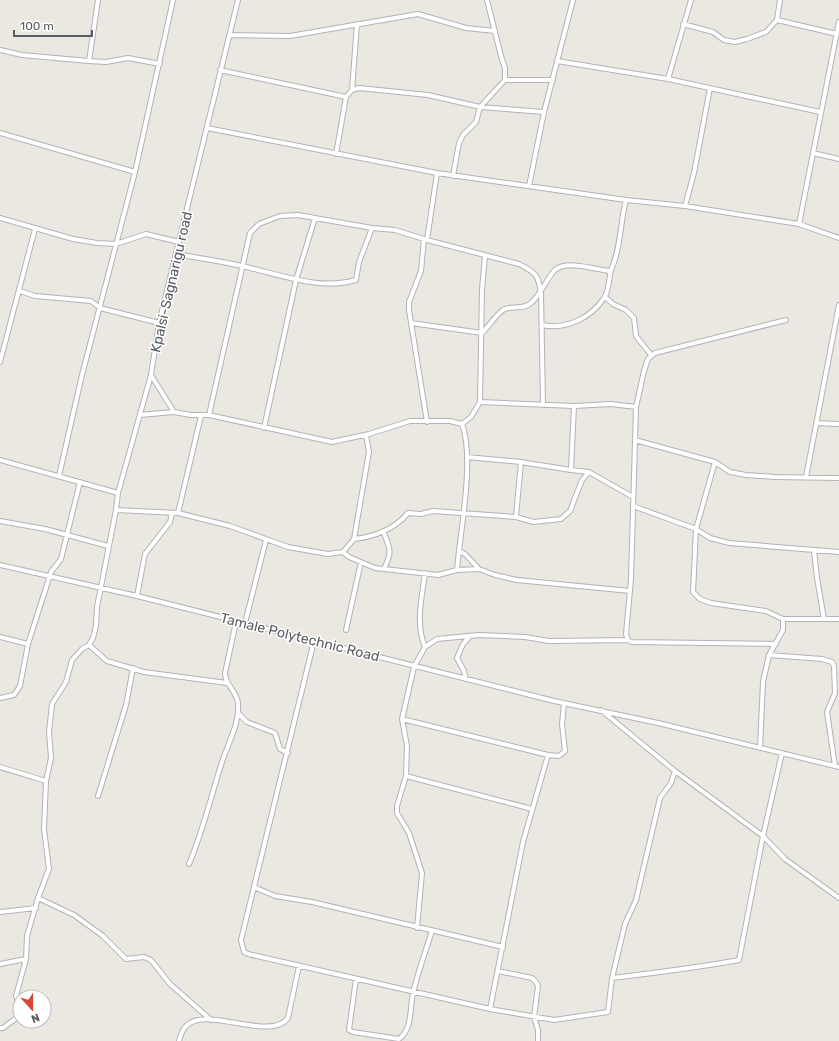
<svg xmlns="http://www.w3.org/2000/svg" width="839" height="1041" font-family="Rubik,sans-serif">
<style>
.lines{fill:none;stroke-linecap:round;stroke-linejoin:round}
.minor-casing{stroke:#b1b3b7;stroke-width:6}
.minor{stroke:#fff;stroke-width:4}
.labels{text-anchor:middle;stroke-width:3;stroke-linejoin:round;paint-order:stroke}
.street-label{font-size:14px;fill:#595c60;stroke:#fff}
</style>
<rect width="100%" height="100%" fill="#eae8e0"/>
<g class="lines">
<defs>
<path id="minor" d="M777 20 837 34
M683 24 713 32 724 40 735 42 747 39 766 32 777 20 780 0
M229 35 290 36 418 14 466 28 495 31
M0 50 22 55 89 61 98 0
M89 61 106 62 128 58 160 64
M557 61 668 79 820 112
M220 70 346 97
M668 79 691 0
M505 80H553
M352 90 357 24
M207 128 437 173 626 200 685 206 799 224 839 238
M0 133 135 172
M813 153 839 159
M336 154 346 97 352 90 359 88 428 95 480 107 544 112
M453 176 459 143 463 135 476 122 480 107 505 80V68L501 56 487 0
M529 186 544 112 573 0
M685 206 694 173 710 88
M0 218 73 239 97 243 116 244 146 234 179 242
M799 224 839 22
M424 239 421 271 409 302V310L427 422
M427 240 437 173
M176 254C198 258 220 261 242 266 279 274 319 291 356 280L359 262 372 228
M20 291 35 296 91 301 100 308 159 323
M605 297 613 304 626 310 634 318 636 336 651 355
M411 323 482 333C489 326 495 316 503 310 511 305 521 310 530 304 542 294 546 279 555 270 566 260 595 269 609 271L611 270C621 248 620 223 626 200
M542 325C566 330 591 318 604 298 609 291 609 278 611 270
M0 362 35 229
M151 375 174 412
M480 402 574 406 611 404 636 407
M574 406 571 470 589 472 633 497
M140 415 174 412 191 415H209L332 442 369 434 410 421H450L462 424
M209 415 250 233 259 224 280 216 298 215 372 228 395 230 427 240 519 264C536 273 538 274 541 293L543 405
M816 423 839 424
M264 428 296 280 315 218
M635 440 715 462 730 472 746 475 775 477 839 478
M467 457 521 462 571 470
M0 460 118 493
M715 462 696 529 693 592 700 599 711 603 766 611 783 619H839
M59 476 82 375 135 172 173 0
M806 477 839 305
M633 506 696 529 710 538 729 543 839 552
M116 510 178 513 230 526 288 547 328 554 343 552 354 539 369 452 366 435
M178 513 201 416
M516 517 521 462
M0 521 45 529 108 546
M383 531C390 549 393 550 384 569
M354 539C374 537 395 529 408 513L421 514 433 511 516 517 534 522 561 519 570 511 582 480 589 472
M814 550 817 578 824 619
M459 551 465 554 479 569 495 575 517 580 630 591
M343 552 349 557 375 568 438 575 457 570 479 569
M0 565 137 596 554 701 658 723 839 767
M457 570C460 532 475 458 462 424L471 417 480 402 482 289 485 256
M137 596 145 554 170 522 172 513
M245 623 266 540
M346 630 361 562
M0 637 28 644
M314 641 241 940 244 952 248 954 490 1009 554 1020 608 1012 612 978 625 924 636 900 660 798 671 783 675 771
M776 644 631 642 628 640 626 634 631 579 636 407 644 371 648 359 655 353 786 320
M89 645 107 661 144 672 227 683
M425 647C415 624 422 597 425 573
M769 655 822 659 832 662 834 666 835 693 827 712 835 766
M466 679 464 671 457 658 463 644 470 636
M0 698 14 695 20 686 28 644 51 572 61 559 80 482
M601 710 675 771 763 836 785 859 839 898
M238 713 247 722 275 733 280 749 288 753
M402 719 548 755 559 756 565 751 562 724 564 704
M760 748 763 682 769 655 783 630V619
M0 767 46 781
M406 776 532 809
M98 796 126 705 133 668
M189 864C203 831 211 796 222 762 228 743 240 723 238 703 236 690 225 685 225 673L236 622
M254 887 275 896 312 902 503 947
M38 898 74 915 103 936 126 959 144 957 151 960 170 984 211 1020
M0 912 36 908
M417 928 422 873 409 833 397 813V806L406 776 407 746 402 719 414 667 425 647 437 639 479 635 525 637 549 641 628 640
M0 964 26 959
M498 971 532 978 536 982 538 986 534 1017 538 1030V1041
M612 978C654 973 696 968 739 960L763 836 782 753
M356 979 349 1030 353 1032 399 1039C414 1028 409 1004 414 989 419 969 426 950 432 931
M490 1009 523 842 548 755
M0 1028H3L19 1016 20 1009 16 996 26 959 27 936 38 898 49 869 44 829 46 781 51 758 49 732 52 704 66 682 72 660 82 649 89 645 93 638 96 626 97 607 116 510 118 493 151 375 159 323 238 0
M179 1041C181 1034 183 1027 190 1023 213 1009 272 1041 288 1018L299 966"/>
</defs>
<use href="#minor" class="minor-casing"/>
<use href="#minor" class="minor"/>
</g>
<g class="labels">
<g class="street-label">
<text transform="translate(171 282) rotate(-77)" y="5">Kpalsi-Sagnarigu road</text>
<text transform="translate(300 637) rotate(14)" y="5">Tamale Polytechnic Road</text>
</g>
</g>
<g transform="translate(32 1009) rotate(159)"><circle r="19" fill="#ffffff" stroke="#bdbebf"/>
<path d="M0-3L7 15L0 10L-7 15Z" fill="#d7483a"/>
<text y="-6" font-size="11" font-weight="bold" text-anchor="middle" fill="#595c60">N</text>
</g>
<path d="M14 30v6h78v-6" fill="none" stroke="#595c60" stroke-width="2"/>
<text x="20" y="30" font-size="12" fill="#595c60" stroke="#ffffff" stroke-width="3" paint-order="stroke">100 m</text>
</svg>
